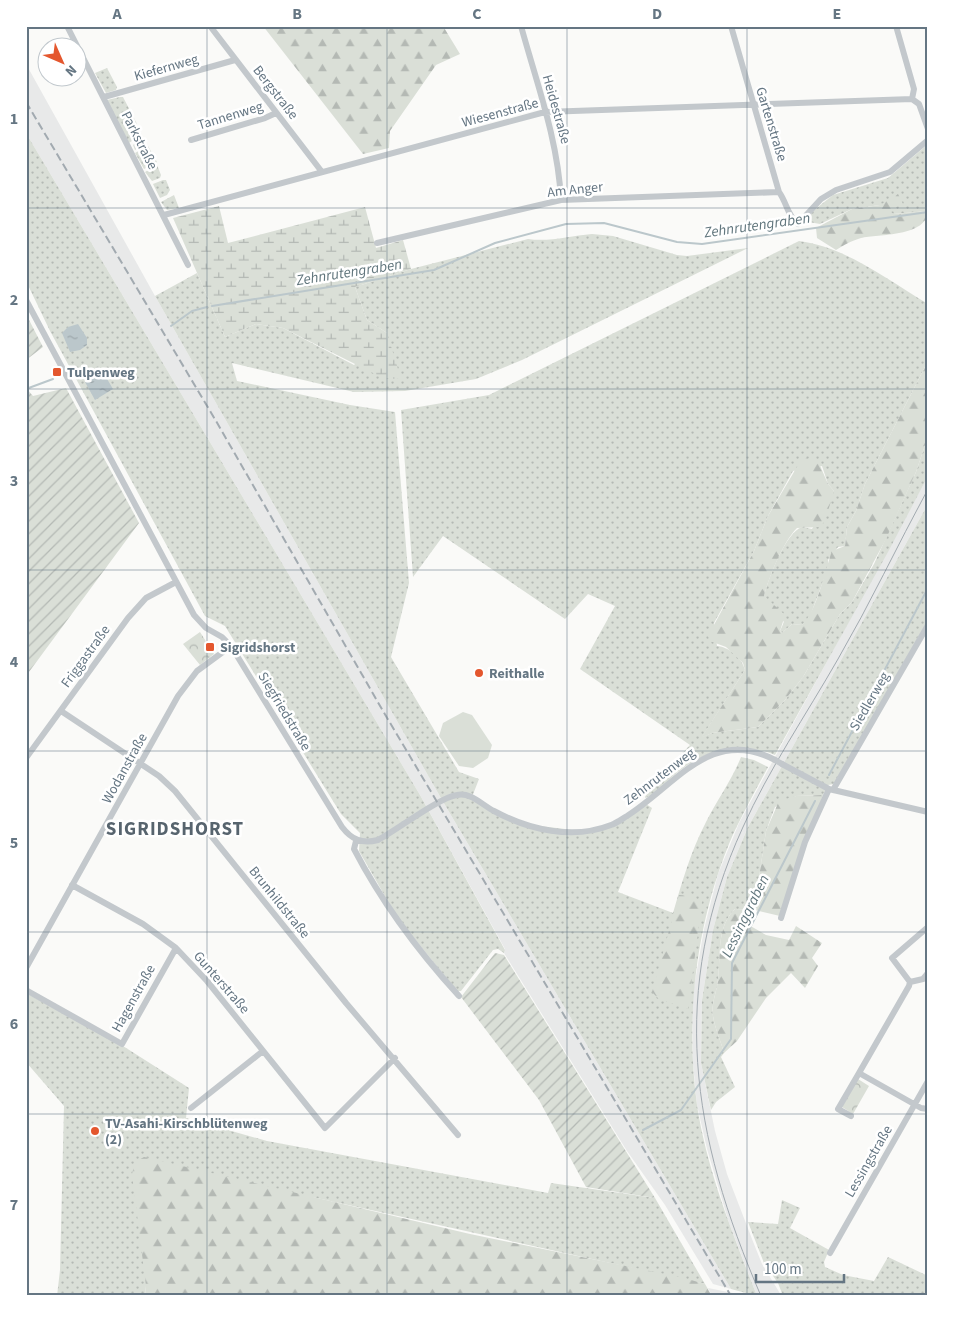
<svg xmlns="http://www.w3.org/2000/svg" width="954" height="1322" font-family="'Source Sans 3',sans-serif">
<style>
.built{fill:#e8e9e9}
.grass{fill:url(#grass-dots)}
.forest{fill:url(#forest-firs)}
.wetland{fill:url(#wetland-marsh)}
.park{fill:url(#park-crowns)}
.garden{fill:url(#garden-furrows)}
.pitch{fill:#dadfd7}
.water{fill:url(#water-ripples)}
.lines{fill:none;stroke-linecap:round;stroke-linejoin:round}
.stream{stroke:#bbc7cb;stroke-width:2}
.minor{stroke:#c3c8cc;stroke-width:6}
.tram{stroke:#a2aab0;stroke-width:1}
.rail{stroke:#a2aab0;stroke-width:2;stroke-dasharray:8 4;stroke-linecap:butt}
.minor-bridge{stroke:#c3c8cc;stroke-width:6}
.grid{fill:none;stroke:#657683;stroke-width:1;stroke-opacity:0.55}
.poi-dot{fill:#e4572e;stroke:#fff;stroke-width:2}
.labels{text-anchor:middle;stroke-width:5;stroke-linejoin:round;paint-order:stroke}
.street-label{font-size:14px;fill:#657683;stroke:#fff}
.poi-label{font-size:14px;font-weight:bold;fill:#657683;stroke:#fff;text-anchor:start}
.water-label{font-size:15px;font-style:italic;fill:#60757c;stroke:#fff}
.district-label{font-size:19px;font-weight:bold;letter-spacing:1px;fill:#57646e;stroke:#fff}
.neatline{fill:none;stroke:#657683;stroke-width:2}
.grid-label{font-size:16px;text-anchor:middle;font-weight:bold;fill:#657683}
</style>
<defs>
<pattern id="grass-dots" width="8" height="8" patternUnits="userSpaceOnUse" patternTransform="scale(1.25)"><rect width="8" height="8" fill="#dadfd7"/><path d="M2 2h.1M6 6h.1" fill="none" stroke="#b4b9b4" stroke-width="1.8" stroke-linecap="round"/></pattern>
<pattern id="forest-firs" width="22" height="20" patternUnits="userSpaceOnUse" patternTransform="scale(1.25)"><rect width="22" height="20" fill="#dadfd7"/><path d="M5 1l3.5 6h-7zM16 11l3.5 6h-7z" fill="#b4b9b4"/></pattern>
<pattern id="wetland-marsh" width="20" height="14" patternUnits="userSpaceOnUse" patternTransform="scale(1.25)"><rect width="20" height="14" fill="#dadfd7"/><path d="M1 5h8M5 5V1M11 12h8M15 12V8" fill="none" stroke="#b4b9b4"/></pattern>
<pattern id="park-crowns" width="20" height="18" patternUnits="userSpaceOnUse" patternTransform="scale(1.25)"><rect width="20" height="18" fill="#dadfd7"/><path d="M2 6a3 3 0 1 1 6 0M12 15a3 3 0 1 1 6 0" fill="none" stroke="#b4b9b4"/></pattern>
<pattern id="garden-furrows" width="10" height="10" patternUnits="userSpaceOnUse" patternTransform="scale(1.25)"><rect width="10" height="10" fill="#dadfd7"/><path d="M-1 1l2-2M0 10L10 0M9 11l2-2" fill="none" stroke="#b4b9b4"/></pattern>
<pattern id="water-ripples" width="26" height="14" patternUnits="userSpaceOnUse" patternTransform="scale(1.25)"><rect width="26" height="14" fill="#bbc7cb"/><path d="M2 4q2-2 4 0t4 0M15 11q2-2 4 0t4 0" fill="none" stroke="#9ca6aa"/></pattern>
</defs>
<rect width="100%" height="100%" fill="#fafaf8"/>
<path class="built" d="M26 64 155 296 442 800 731 1289 713 1284 665 1205 627 1151 504 953 505 949 420 795 26 133Z
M928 476V504L748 827 727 877 713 930 702 1000 701 1063 715 1131 727 1174 752 1239 762 1264 781 1295 757 1296 729 1223 707 1149 697 1105 693 1064 692 999 704 929 718 874 739 823Z
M708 1288 733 1293 735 1296H712Z"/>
<path class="grass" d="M107 68 117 87 116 90 106 93 95 73Z
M120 97H123L137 124 136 138 129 143 107 100Z
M26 133 420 795 505 950 504 953 498 949 493 950 461 991H457L397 917 359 851 360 833 341 814 225 626 205 616 50 331 26 281Z
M141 133 146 144 135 150 133 145 138 141Z
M928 144V211L893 214 880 205 852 209 820 224 809 222 808 215 833 195 888 178Z
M148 146 157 162 144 169 135 153Z
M157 165 161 175 160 178 152 181 145 172Z
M163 180H166L170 190 167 195 160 198 153 184Z
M174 195 179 208 167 210 161 202Z
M592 234 613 236 677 255 687 256 748 248 522 360 476 379 405 391 354 392 232 363 237 381 350 405 395 412 409 583 391 657 459 772 479 779 472 797 523 824 582 831 612 825 646 804 652 808 618 892 673 913C682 882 691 851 706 822 717 800 732 780 741 757L754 760 768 767C755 792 740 818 729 844 696 925 685 1018 697 1105 707 1171 733 1234 757 1296L731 1289 442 800 155 296 197 273 225 337 256 324 283 328 354 365 387 333 367 320 355 287 411 269 528 239C549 242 570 236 592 234Z
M799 241C846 247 888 280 928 304V361L865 484 856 511 847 527 845 546 838 547 828 560V568L809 619 802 625 792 624 782 633 780 631 784 622 764 596C768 579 786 532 802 527L812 529 834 491 828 484 822 466 793 471 768 516 754 551 714 623 717 646C729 647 742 658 745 670L702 737 712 733 758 727 785 700 803 677 840 614 852 602 874 564 916 472 928 436V476L888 552 775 755C736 740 703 750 672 777 664 784 655 795 645 798L646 792 690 745 580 669 615 606 588 594 565 619 443 536 413 577 401 410 489 395Z
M928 504V620L834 784 828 785 823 795 796 796 775 807 766 831 755 904 751 910 735 909C716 927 721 956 718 979 717 992 711 1003 713 1016 715 1029 721 1041 724 1053L721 1057 735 1087 716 1102 711 1110 701 1063 702 1000 713 930 727 877 748 827Z
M26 993 123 1046 189 1088 186 1118 267 1141 548 1193 551 1183 655 1198 705 1284 312 1197 146 1286 145 1296H57L60 1270 64 1106 26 1062Z
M782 1200 800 1208 790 1228 829 1250 824 1262 825 1267 843 1275 874 1281 888 1257 928 1276V1296H783L778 1283 764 1263 748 1222 778 1224Z"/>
<path class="forest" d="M263 26H443L460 54 436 65 390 131 389 148 363 154Z
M898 194 903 204 889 210 893 214 928 211C927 237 878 234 861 238 851 241 844 245 836 250L817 238 816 228 852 209 880 205Z
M928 361V436L916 472 886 539 852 602 840 614 803 677 785 700 758 727 712 733 701 738 745 670 743 663 726 647 710 641 708 636 754 551 768 516 801 460 809 458 818 461 828 484 834 491 825 521 820 527 797 528C783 542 769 577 764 596L785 615 780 631 782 633 792 624 802 625C817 611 825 570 832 551L845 546 847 527 856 511 865 484Z
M823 795 780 916 755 910 747 924 766 935 789 940 796 926 822 943 812 958 818 966 805 988 791 973 766 998 737 1041 724 1053C721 1041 715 1029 713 1016 711 1003 717 992 718 979 721 956 716 927 735 909L751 910 755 904 766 831 779 801 796 796Z
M679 895 690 896 702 901 688 1009 659 999 652 992Z
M144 1157 470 1234 684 1278 705 1284 712 1296H145L146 1286 132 1174 135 1162Z"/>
<path class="wetland" d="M219 206 228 243 365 207 376 248 403 240 411 269 355 287 367 320 387 333 401 379 383 378 283 328 256 324 225 337 173 218Z"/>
<path class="park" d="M200 632 214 654 200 665 183 644Z
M858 1079 869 1086 853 1114 842 1107Z"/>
<path class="garden" d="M26 314 43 347 26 360Z
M26 388 33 396 66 388 139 523 26 676Z
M495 953 504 955 655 1198 586 1187 539 1100 461 997Z"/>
<path class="pitch" d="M463 712 472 715 492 745 488 758 473 768 459 766 439 736 443 723Z"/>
<path class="water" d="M78 324 87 338V345L80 350 70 352 62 333 68 327Z
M103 372 113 389 95 400 85 382Z"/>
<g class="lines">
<path class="stream" d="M212 306 434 270 495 243 566 224 604 223 677 242 702 244 928 212
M171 326 192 311 207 307
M26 389 53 379
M829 775 928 588
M643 1130 681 1110 731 1039 732 963 815 801"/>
<path class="minor" d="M67 26 188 265
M210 26 322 172
M521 26C537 84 558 140 561 200
M731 26 779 192C787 203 787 215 798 224L821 199 836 190 890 172 928 140
M896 26 914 89 912 99
M104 97 235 60
M912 99 919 104 928 129
M191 140 265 118 276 113
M164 215 545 112 912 99
M377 243 561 200 779 192
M26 300 194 615 206 628 222 637 231 646 342 827C352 840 362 844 378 840 397 830 440 797 457 795 471 792 482 805 494 811 529 830 573 840 611 825 617 823 622 819 627 816 676 785 711 726 775 760
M61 711 159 776 175 791 346 1003 458 1135
M26 758 128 618 146 598 176 582
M782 764 829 789 928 812
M833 790 928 625
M356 841 354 849C382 903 418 951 459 996
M72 885 143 924 176 948 207 981 325 1128 395 1058
M781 918 805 842 829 789
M26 968 178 696 197 671 231 646
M910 982 923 979 928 973
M26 990 122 1044 176 948
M859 1073 909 986 910 982 892 958 928 927
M191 1108 263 1051
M851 1116 838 1109 859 1073 921 1108 928 1109
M830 1253 928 1081"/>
<path class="tram" d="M761 1296C691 1135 668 991 743 827 769 769 806 715 838 659 870 604 897 546 928 489"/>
<path class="rail" d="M26 102 216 421 383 711 731 1296"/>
<path class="minor-bridge" d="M775 760 782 764"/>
</g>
<path class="grid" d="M207 26V1296M387 26V1296M567 26V1296M747 26V1296M26 208H928M26 389H928M26 570H928M26 751H928M26 932H928M26 1114H928"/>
<g class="poi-dot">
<rect x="52" y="367" width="10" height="10" rx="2.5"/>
<rect x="205" y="642" width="10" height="10" rx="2.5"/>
<circle cx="479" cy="673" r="5"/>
<circle cx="95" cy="1131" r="5"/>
</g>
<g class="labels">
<g class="street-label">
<text transform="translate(166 67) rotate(-16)" y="5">Kiefernweg</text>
<text transform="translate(276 92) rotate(52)" y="5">Bergstraße</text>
<text transform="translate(557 109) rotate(74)" y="5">Heidestraße</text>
<text transform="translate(500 112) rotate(-15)" y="5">Wiesenstraße</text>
<text transform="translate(230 115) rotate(-17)" y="5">Tannenweg</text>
<text transform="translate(772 124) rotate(73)" y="5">Gartenstraße</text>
<text transform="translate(140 140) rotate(63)" y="5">Parkstraße</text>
<text transform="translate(575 189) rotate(-6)" y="5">Am Anger</text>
<text transform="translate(85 656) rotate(-54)" y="5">Friggastraße</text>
<text transform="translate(869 701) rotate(-60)" y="5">Siedlerweg</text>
<text transform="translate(285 711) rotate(59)" y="5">Siegfriedstraße</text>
<text transform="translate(124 768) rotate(-61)" y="5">Wodanstraße</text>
<text transform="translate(659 776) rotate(-37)" y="5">Zehnrutenweg</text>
<text transform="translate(280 902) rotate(51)" y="5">Brunhildstraße</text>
<text transform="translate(222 982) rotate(49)" y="5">Gunterstraße</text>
<text transform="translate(133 998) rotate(-61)" y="5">Hagenstraße</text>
<text transform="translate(868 1161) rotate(-60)" y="5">Lessingstraße</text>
</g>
<g class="poi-label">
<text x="67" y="377">Tulpenweg</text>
<text x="220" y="652">Sigridshorst</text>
<text x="489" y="678">Reithalle</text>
<text x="105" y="1128">TV-Asahi-Kirschblütenweg<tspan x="105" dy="16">(2)</tspan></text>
</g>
<g class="water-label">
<text transform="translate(757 225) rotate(-8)" y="5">Zehnrutengraben</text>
<text transform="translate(349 272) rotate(-9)" y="5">Zehnrutengraben</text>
<text transform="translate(745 916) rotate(-64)" y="5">Lessinggraben</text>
</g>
<g class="district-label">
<text x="175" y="835">SIGRIDSHORST</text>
</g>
</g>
<rect width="954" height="1322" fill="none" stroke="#ffffff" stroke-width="55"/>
<g transform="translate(62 62) rotate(135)"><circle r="24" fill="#ffffff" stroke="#c1c8cd"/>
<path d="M0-4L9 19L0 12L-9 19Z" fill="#e4572e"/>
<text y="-8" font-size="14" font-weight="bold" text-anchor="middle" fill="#657683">N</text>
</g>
<path d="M756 1274v8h88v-8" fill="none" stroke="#657683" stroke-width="2.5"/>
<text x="764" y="1274" font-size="15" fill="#657683" stroke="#ffffff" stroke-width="4" paint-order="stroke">100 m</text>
<rect x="28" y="28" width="898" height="1266" class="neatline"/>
<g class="grid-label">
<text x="117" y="19">A</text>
<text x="297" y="19">B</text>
<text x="477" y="19">C</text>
<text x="657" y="19">D</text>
<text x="837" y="19">E</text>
<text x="14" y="124">1</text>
<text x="14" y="305">2</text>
<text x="14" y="486">3</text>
<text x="14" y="667">4</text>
<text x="14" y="848">5</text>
<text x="14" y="1029">6</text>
<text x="14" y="1210">7</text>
</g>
</svg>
